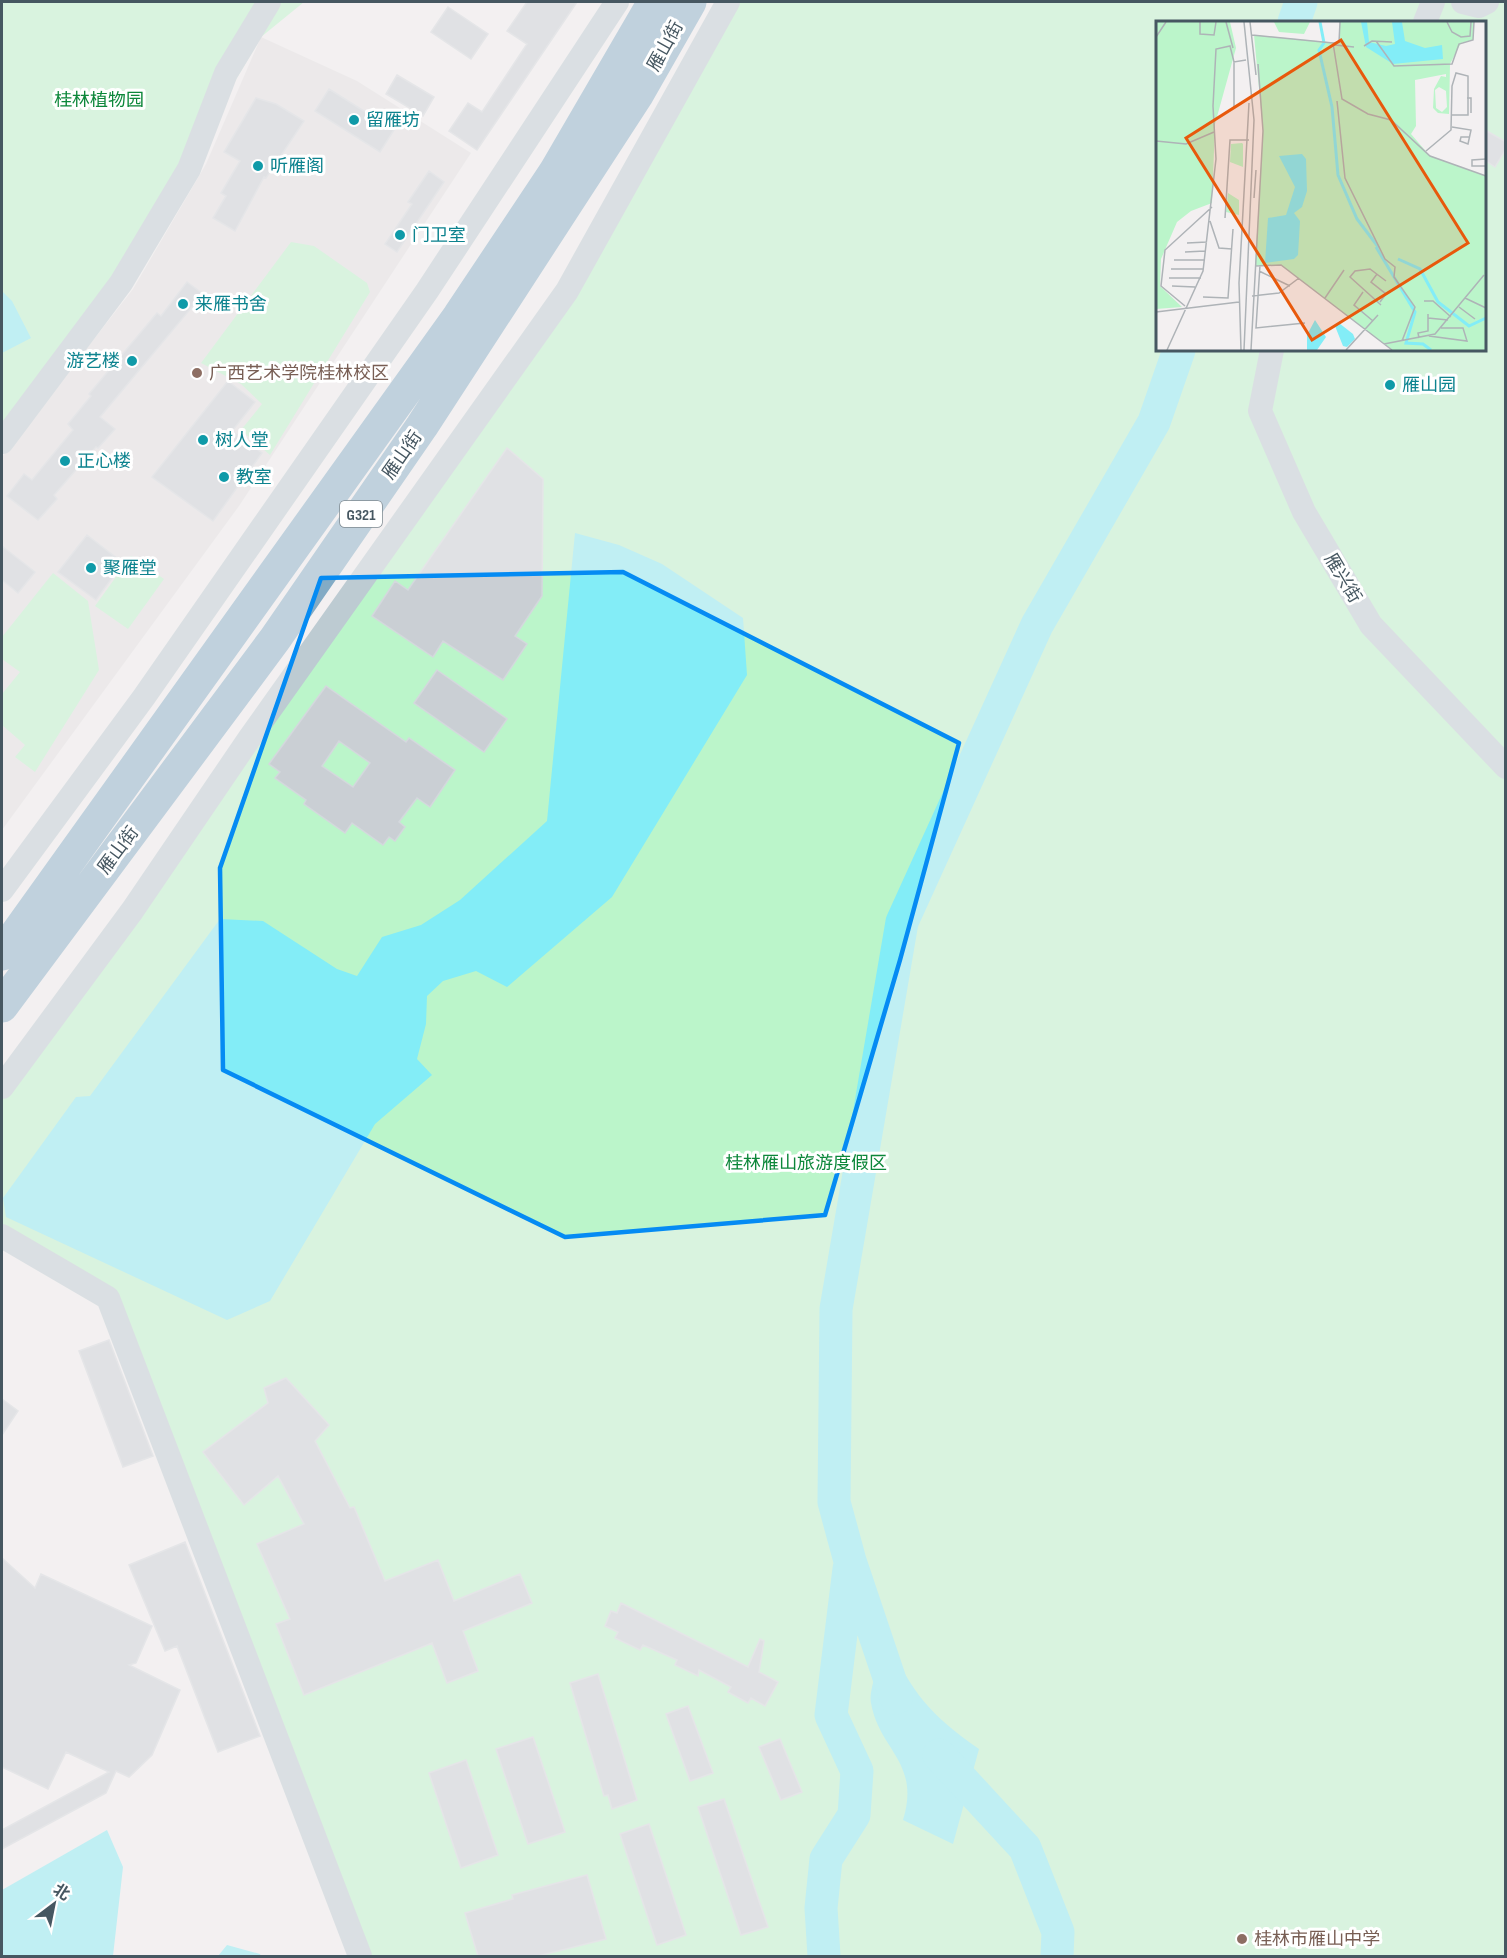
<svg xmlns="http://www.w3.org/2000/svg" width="1507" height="1958" font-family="'Sofia Sans Condensed','Noto Sans SC',sans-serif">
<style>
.education{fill:#e4e1e3}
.green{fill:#bbf5ca;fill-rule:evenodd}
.water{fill:#83edf7}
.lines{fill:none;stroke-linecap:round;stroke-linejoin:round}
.river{stroke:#83edf7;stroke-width:33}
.building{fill:#cacfd4;stroke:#d4d8dd;stroke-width:1.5;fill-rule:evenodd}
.minor{stroke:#bdcbd2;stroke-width:24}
.highway{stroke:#83abc5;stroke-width:33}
.marked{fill:none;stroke:#058bf3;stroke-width:4.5;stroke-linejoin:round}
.culture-dot{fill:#0f9aa8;stroke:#fff;stroke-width:2}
.education-dot{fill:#8d6e63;stroke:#fff;stroke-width:2}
.labels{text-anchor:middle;stroke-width:6;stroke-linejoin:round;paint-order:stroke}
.shield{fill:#fff;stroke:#7e8990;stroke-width:1.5}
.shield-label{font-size:16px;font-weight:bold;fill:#465761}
.street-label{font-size:18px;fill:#465761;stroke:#fff}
.park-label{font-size:18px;fill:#0c873a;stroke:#fff}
.culture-label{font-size:18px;fill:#0d838f;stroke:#fff;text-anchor:start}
.education-label{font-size:18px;fill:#785e54;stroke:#fff;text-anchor:start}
.inset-river{fill:none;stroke:#83edf7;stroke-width:3}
.inset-road{fill:none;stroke:#aeb3b7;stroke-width:1.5}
.view{fill:#e8590c;fill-opacity:0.15;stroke:#e8590c;stroke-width:3}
.inset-edge{fill:none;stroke:#465761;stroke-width:3}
</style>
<rect width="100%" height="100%" fill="#f3f0f1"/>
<path class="education" d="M261 37 357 81 471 153 239 506 2 830V457L133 289 206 164Z"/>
<path class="green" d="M2 2H304L261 37 126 266 2 436Z
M728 2H1505V1956H360L108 1298 2 1236V1087L567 291ZM1158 22H1484V350H1158Z
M291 242 314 246 367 283 370 292 270 455 241 430 262 404 241 384 201 363Z
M131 556 164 579 128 629 95 606Z
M53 573 88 601 99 670 35 772 15 757 25 745 2 725V694L20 672 2 659V637Z"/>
<path class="water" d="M2 291 12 301 31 338 2 353Z
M575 533 619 545 662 564 743 618 747 675 612 897 507 987 476 971 443 981 427 996 426 1024 417 1059 432 1075 375 1124 270 1301 227 1320 6 1217 3 1198 76 1097 90 1096 220 919 263 921 337 969 357 976 382 937 421 925 460 900 547 821Z
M887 1639C912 1693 930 1715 979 1749L953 1844 903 1820C921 1762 879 1750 871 1703 868 1690 883 1653 887 1639Z
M107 1830 123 1867 113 1956H2V1890Z
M227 1945 260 1954 261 1956H218Z"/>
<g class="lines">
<path class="river" d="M1294 22 1301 2
M896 1698 850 1561 834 1502 836 1309 902 922 1037 625 1154 422 1179 350
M939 1755 1025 1848 1058 1932 1057 1956
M824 1956 821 1908 826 1859 854 1815 857 1771 831 1715 849 1569"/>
</g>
<path class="building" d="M527 2H577L477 150 449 131 468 103 482 112 527 44 507 31Z
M448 7 488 34 471 59 431 32Z
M397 75 434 97 423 116 386 94Z
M329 89 394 130 380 152 315 111Z
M256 98 276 104 304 121 266 178 264 177 235 231 213 218 226 196 221 193 240 161 224 152Z
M1485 130 1506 142V149L1495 167 1485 160Z
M429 171 444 182 397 252 385 244 412 204 408 202Z
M187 282 203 294 100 417 115 429 98 448 96 447 54 495 57 499 38 520 7 496 24 474 32 480 73 430 68 424 91 396 89 394 157 313 161 316Z
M228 381 255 402 232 431 262 453 213 521 152 477Z
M507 448 543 479 542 596 515 636 527 644 503 680 443 641 433 657 372 616 395 581 408 590Z
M87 535 123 563 96 600 58 572Z
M2 546 35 572 18 593 2 580Z
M437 670 507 719 484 752 414 703Z
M326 686 406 742 409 738 455 770 430 807 417 798 399 822 405 827 395 841 389 837 383 845 352 823 345 833 304 804 306 800 275 778 280 772 269 764ZM339 741 370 763 353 787 322 766Z
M109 1340 153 1456 123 1467 79 1351Z
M286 1378 329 1425 315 1441 350 1508 354 1507 385 1581 438 1560 454 1601 520 1574 532 1603 463 1631 478 1671 447 1683 432 1643 304 1695 276 1624 290 1619 257 1544 304 1524 278 1476 244 1505 203 1452 268 1403 264 1388Z
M2 1399 18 1411 2 1435Z
M185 1542 260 1736 218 1752 177 1646 165 1651 129 1565Z
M2 1558 35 1588 41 1574 152 1626 136 1663 129 1665 180 1690 152 1755 129 1777 116 1771 106 1793 2 1849V1830L109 1772 66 1752 48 1789 2 1767Z
M621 1603 748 1667 760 1639 764 1641 759 1672 778 1682 765 1706 751 1698 748 1703 728 1692 731 1687 699 1670 698 1676 675 1665 677 1660 643 1645 640 1650 615 1638 618 1632 605 1626 611 1611 617 1613Z
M598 1674 637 1800 612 1809 608 1795 604 1796 570 1683Z
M688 1706 713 1773 690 1781 666 1714Z
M533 1737 565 1832 528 1844 496 1749Z
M780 1739 802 1792 781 1800 759 1747Z
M466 1760 498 1855 461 1868 429 1773Z
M724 1799 768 1927 741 1935 698 1807Z
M649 1824 686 1935 657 1945 620 1834Z
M587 1875 606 1939 538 1956H478L465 1913 513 1899 512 1895Z"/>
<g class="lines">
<path class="minor" d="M1463 2 1479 6 1487 2
M1425 22 1433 2
M1272 350 1260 411 1304 512 1371 625 1506 767
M2 442 121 283 189 169 226 73 269 2
M2 890 144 697 427 291 617 2
M2 1087 132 911 249 739 567 291 728 2
M2 1236 108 1298 360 1956"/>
<path class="highway" d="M2 954 459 316 555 172 654 2
M2 1006 275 639 422 426 637 95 690 2"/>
</g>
<path d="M0 0H1507V1958H0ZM623 572 959 743 900 960 825 1215 565 1237 223 1070 220 868 321 578Z" fill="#f3f0f1" fill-opacity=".55" fill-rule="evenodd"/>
<path class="marked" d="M623 572 959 743 900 960 825 1215 565 1237 223 1070 220 868 321 578Z"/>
<g class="culture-dot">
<circle cx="354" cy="120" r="6"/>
<circle cx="258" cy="166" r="6"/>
<circle cx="400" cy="235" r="6"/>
<circle cx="183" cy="304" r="6"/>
<circle cx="132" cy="361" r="6"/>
<circle cx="1390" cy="385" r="6"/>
<circle cx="203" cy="440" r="6"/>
<circle cx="65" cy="461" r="6"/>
<circle cx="224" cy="477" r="6"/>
<circle cx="91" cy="568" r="6"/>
</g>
<g class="education-dot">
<circle cx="197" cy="373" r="6"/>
<circle cx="1242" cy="1939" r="6"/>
</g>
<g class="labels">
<rect class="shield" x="340" y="501" width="42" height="26" rx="4.5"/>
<g class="shield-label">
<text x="361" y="520">G321</text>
</g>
<g class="street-label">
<text transform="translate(665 46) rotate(-61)" y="6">雁山街</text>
<text transform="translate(402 455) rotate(-55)" y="6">雁山街</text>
<text transform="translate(1343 578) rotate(59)" y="6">雁兴街</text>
<text transform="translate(118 850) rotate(-53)" y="6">雁山街</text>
</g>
<g class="park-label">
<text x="99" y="106">桂林植物园</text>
<text x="806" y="1169">桂林雁山旅游度假区</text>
</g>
<g class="culture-label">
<text x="366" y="126">留雁坊</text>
<text x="270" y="172">听雁阁</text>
<text x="412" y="241">门卫室</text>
<text x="195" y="310">来雁书舍</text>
<text x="120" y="367" text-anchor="end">游艺楼</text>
<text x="1402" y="391">雁山园</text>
<text x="215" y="446">树人堂</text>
<text x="77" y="467">正心楼</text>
<text x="236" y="483">教室</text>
<text x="103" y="574">聚雁堂</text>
</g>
<g class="education-label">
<text x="209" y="379">广西艺术学院桂林校区</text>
<text x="1254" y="1945">桂林市雁山中学</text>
</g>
</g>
<g transform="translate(1156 21)">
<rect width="330" height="330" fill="#f3f0f1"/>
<path d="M0 1H74L80 27 59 103 56 182 35 190 21 201 5 238 4 265 26 286 0 288ZM118 1H154L148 13 123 11ZM184 1H318L317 19 305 22 294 43 293 93 282 92 277 87 278 68 285 55 290 56V65V53L259 59 260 105 255 113 274 135 330 155V329H236L125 244 99 245 107 110 98 14 183 22ZM283 66 290 70 291 86 286 91 280 87 279 69ZM86 122 87 123V146L74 141 75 123ZM72 172 83 179V194L70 191Z" fill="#bbf5ca" fill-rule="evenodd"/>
<path d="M205 1H211L213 21 230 25 239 23 236 1H246L249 20 269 27 286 24 287 38 237 43 210 26ZM146 133 150 138 151 170 146 186 138 192 144 200 142 234 138 238 109 242 112 197 130 194 139 166 123 135ZM159 299 170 316 161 329H151V314ZM183 302 197 313 199 318 191 326 187 325 179 305Z" fill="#83edf7"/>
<path class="inset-river" d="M164 1 168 22 163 29 176 86 182 154 201 198 223 227M220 226 259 291 250 322 267 323 275 329M242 238 264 248 282 281 313 305 330 297"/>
<path class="inset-road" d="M44 1V13L58 14 60 1M70 1 77 27M94 1 100 54M291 1 296 11 305 16 314 15 315 1M96 14 177 22M0 16 10 1M220 20 238 45 296 43 303 23 317 19 318 1M177 22 186 78 212 93 235 99 274 135 330 155M177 22 183 21 184 1M179 24 198 26M208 25 216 20 236 21M311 77H315V92M181 80 189 157 229 238 239 246 238 256 259 286 246 320M78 87V41M296 106 315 109 312 123 304 120 305 116H313M0 120 30 123 58 111M270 130 295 109 296 65 300 52 312 55V94H296M330 138 316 139V145H330M98 177 100 149M69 197 74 119H93M54 200 63 227 76 228M31 222 51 221M29 231 49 230M18 239H48M104 244 100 307 149 302M99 245 125 244 236 329M15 248H47M103 250 134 265M221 253 215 261 230 273 224 281M13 257H45M16 265 39 266M207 271 198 284 217 300M96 275 123 272 143 257M47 276 72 277 77 208M169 277 188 249M309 277 330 287M268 280H277L295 296M225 284 194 256 199 250 214 248 230 260M29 285 5 265 9 229 56 186M303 286 319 298M0 291 83 281M272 297 292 299M273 315 311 320 307 307H285M263 317 262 312 272 310V293M228 323 279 313 328 254M11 329 47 250 60 138 57 85 60 28 74 25 78 41 90 39M85 329 83 262 93 82M88 329 98 99 88 1M95 329 107 110 102 43M190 329 222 294"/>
<path class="view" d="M185 19 312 222 156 319 30 117Z"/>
<rect width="330" height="330" class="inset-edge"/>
</g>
<rect width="1507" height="1958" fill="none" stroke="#465761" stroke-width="6"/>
<g transform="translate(54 1904) rotate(32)" stroke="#ffffff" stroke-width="4.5" paint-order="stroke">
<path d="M0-4.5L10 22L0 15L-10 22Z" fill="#465761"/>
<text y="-9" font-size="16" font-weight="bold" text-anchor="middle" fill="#465761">北</text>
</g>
</svg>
